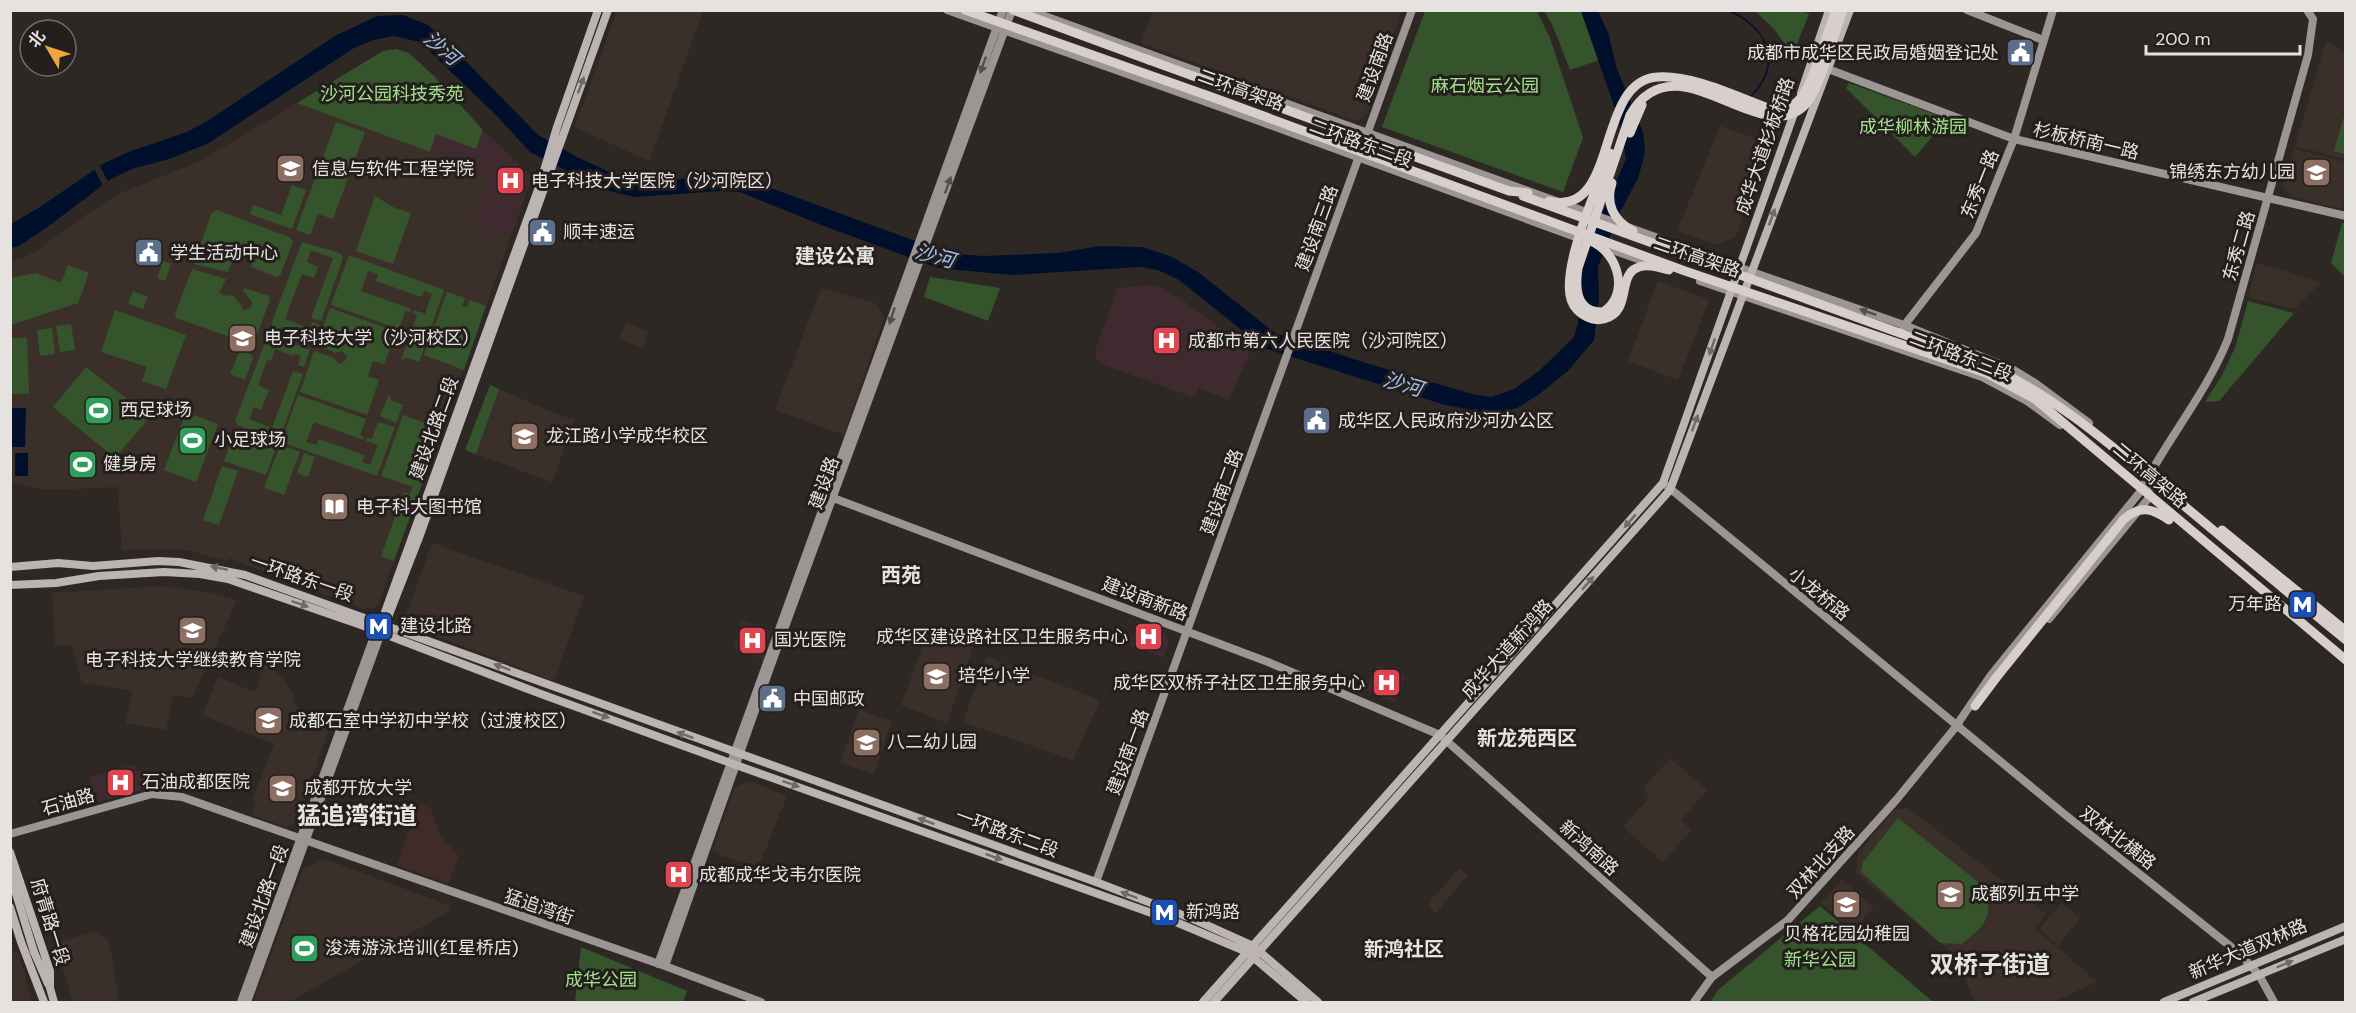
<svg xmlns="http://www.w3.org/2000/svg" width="2356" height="1013" font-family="'DM Sans','Noto Sans SC',sans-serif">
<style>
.built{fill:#3b3029}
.industrial{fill:#3f2c28}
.medical{fill:#3f2b2f}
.green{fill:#35542b}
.water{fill:#000f2b}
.pier{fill:#2e2825}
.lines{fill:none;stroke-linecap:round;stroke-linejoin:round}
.stream{stroke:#000f2b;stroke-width:1.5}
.secondary{stroke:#9b9694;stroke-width:8}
.primary{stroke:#bbb4b2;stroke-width:8}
.highway{stroke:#d8cfcd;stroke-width:9}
.primary-bridge{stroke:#bbb4b2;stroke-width:8}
.highway-bridge{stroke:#d8cfcd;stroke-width:9}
.oneway{fill:#544f4c}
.oneway2{fill:#706a67}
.labels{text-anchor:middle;stroke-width:6;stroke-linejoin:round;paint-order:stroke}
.poi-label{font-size:18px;fill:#e6e2e0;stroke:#241f1c;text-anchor:start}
.street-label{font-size:18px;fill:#e6e2e0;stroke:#241f1c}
.park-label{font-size:18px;fill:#a0e28b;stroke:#241f1c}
.water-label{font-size:20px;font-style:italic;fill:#9ec1f2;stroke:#241f1c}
.neighbourhood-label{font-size:20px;font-weight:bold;fill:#e6e2e0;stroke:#241f1c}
.district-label{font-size:24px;font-weight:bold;fill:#e6e2e0;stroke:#241f1c}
</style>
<rect width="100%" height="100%" fill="#2e2825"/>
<path class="built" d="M1395 10 1401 12 1366 116 1356 121 1141 43 1153 11Z
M617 11H703L649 161 575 127Z
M2326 41 2345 52V159L2295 146Z
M297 103 491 174 473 223 511 237 394 561 378 605 373 609 364 607 363 609 229 558 227 561 187 550H122L118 487 48 490 12 483 10 261 21 259 35 252 81 218 109 200H112L116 195 200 161Z
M1720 126 1769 143 1736 236 1717 245 1677 231Z
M2294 149 2345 162V193L2342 209 2294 197 2284 189 2283 183Z
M2257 263 2321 282 2294 309 2248 297Z
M1658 281 1709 300 1678 380 1628 361Z
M821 288 875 303 884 317 844 435 775 410Z
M626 322 649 331 643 348 619 339Z
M499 389 552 412 571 419 572 417 575 418 552 482 476 454Z
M432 543 584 596 555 678 551 680 403 623Z
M163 586 212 593 237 600 192 698 173 695 166 730 126 723 132 691 82 683 72 646H55L52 593Z
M928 631 973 647 947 723 901 705Z
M987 657 1100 700 1073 760 963 722Z
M265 663 282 677 293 694 294 705 330 726 296 823 286 827 252 815 256 802 252 800 274 744 202 715 218 677 255 692Z
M859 710 892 721 874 774 840 763Z
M1670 758 1707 790 1681 820 1691 830 1663 862 1623 827 1649 798 1644 788Z
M750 781 787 796 761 861 757 865 750 866 712 851 735 787Z
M1908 808 2046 914 2035 928 2097 982 2053 1002H1975L1957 959 1949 950 1856 873 1858 854 1894 810Z
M325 859 448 905 450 911 289 1002H253L303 869Z
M1460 868 1468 875 1435 914 1429 906 1431 900Z
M1842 879 1874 907 1853 931 1821 903Z
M2061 903 2080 918 2058 946 2039 929Z
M93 932 109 940 119 1002H73L55 943Z
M14 951 19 954 32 1002H11V953Z"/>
<path class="industrial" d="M419 803 431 809 440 835 459 856 448 884 397 865Z"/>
<path class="medical" d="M483 130 532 177 511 237 473 223 491 174 430 152 436 134 476 149Z
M1150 285 1159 286 1184 301 1250 352 1229 400 1199 388 1195 398 1099 363 1095 356 1097 345 1118 288Z
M742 620 771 631 763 659 734 648Z
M1138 621 1164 632 1169 643 1163 658 1129 645Z
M1377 665 1405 677 1394 702 1366 690Z
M136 764 137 771H152L151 787 97 802 89 777Z"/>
<path class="green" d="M1425 11H1537L1550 38 1583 138 1563 192 1382 127Z
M1544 11H1581L1599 60 1570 70 1552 24Z
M1755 11H1801L1809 14 1793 54 1773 28Z
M396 49 409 53 434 76 483 130 476 149 436 134 430 152 297 103 383 51Z
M1849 83 1940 116 1946 120 1915 157 1846 88Z
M2345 113H2346L2345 154 2334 151Z
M336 122 365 132 333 219 318 214 310 235 296 230Z
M292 185 306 190 292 229 250 214 253 205 281 215Z
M375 196 395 208 411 213 393 264 356 251Z
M217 210 289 237 293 242 280 276 276 277 252 267 251 265 268 248 254 243 233 260 228 272 194 264 211 214Z
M2342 223 2345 224V277L2331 263Z
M302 242 340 253 343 258 321 321 311 318 333 258 311 250 307 262 318 267 314 278 302 274 285 319 304 326 303 330 308 332 312 322 319 325 313 341 311 343 273 331 272 322Z
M349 255 444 290 427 340 411 333 417 315 413 313 414 310 425 314 432 294 424 291 421 297 376 281 378 274 368 271 361 291 411 309 410 312 405 311 399 329 331 305Z
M163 261 171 264 165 281 157 278Z
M68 265 89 273 78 303 11 325V278L36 273 61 283Z
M192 269 226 279 219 293 227 296 233 295 243 308V311L251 307 252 302 243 291 244 288 269 296 270 299 255 341 250 344 176 318 175 314Z
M930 277 1000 288 988 321 924 297Z
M133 291 148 297 143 309 128 304Z
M447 292 465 298 462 306 467 307 470 300 486 306 464 370 424 355Z
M2248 301 2294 313 2219 401 2205 402 2221 377 2235 348Z
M330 308 397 332 384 364 373 361 368 376 379 380 367 415 300 392 314 351 334 358 339 364 346 360 347 356 342 351 336 353 316 345Z
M115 310 186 335 166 389 142 381 147 367 101 352Z
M71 324 75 350 60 352 56 326Z
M52 328 55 354 40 356 37 330Z
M267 337H273L310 350 304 367 298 365 301 356 295 354 294 356 275 349 271 361 267 360 258 385 269 390 261 410 254 407 249 419 272 428 293 371 303 374 279 440 237 425 235 421Z
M409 337 426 343 419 362 407 358 401 360Z
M11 338H27L29 394H11Z
M243 351 250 354 253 358 245 380 230 374 238 354Z
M86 367 145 413 149 418 115 458 53 407Z
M490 385 499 389 476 454 465 450Z
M389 394 391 400 403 405 396 423 380 416Z
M298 395 366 419 360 435 364 437 363 440 314 422 306 442 316 445 319 439 364 455 362 462 370 465 378 445 366 441 367 438 372 439 378 422 395 427 377 476 281 442Z
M186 412 218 424 196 482 164 470Z
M403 415 442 429 394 561 381 556 404 492 410 494 413 487 381 476Z
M235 430 277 445 266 475 224 461Z
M280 445 300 452 284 495 264 488Z
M304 453 315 457 308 477 297 473Z
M222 466 238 471 219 525 203 520Z
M1898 818 1987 889C1991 921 1986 924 1962 944L1940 943 1861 872 1863 862Z
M1820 906 1931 1000 1932 1002H1710L1719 989Z
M581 947 687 991 683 1002H575Z"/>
<path class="water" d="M1581 11H1598L1608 32 1617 69 1643 132 1645 149 1643 161 1638 178 1620 212 1598 267 1599 298 1594 340 1568 371 1538 395 1517 408 1494 414 1445 405 1264 348 1179 280 1158 270 1140 267 1011 275 938 268 824 226 740 192 721 191 635 197 605 190 530 152 495 114 420 42 394 36 373 40 354 48 207 144 169 159 132 169 111 179 46 228 19 246 11 248V224L40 207 103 164 128 152 187 132 209 120 335 36 377 16 403 15 428 25 455 50 538 135 577 157 616 175 634 181 657 183 715 173 746 179 937 249 958 254 983 256 1058 253 1100 246 1142 247 1170 256 1198 272 1275 333 1366 363 1472 394 1491 397 1514 389 1539 371 1574 337 1578 323 1580 269 1596 227 1626 159 1619 120Z
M10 408H26L25 447H11Z
M15 453H28V476H15Z"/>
<path class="pier" d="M98 163 109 183 103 186 93 166Z"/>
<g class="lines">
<path class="stream" d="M1727 10C1767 26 1784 63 1751 96"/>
<path class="secondary" d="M947 10 1237 113 1581 239
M1028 10 1752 272 1904 325 2012 369 2035 383 2089 423
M1967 10 2043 40
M1828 69 2014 139 2346 216
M1601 246 1652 264
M1700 281 1982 377 2027 401 2060 425
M1903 327 1976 233 2014 139 2053 10
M1667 486 2063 813 2240 954 2259 975 2274 1002
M828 496 1268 662 1440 735 1712 977
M2049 619 2148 499 2150 477
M1956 726 1991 675 2140 492C2167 439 2206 394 2228 339L2308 55 2313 19 2307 10
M10 834 152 794 182 797 665 966 761 1002
M1096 882 1412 10
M658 964 1003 10
M665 966 771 665 1012 10
M241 1002 376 631
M247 1002 381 633
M1694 1002 1712 977 1788 920 1897 799 1959 723"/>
<path class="primary" d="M1801 93 1829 10
M10 567 58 563 93 566 158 561 179 562 245 575 1096 882 1193 919 1253 946 1318 1002
M10 585 56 583 99 576 164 572 200 574 228 579 361 625 541 694 736 765 1171 920 1247 952 1306 1002
M385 612 540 184 557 127 598 10
M383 630 420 535 608 10
M10 852 50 971V988L54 1002
M10 907 21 942 44 1002
M34 952 48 984
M1203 1002 1663 483 1796 108
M1214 1002 1670 490 1850 10
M2164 1002 2346 926
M2193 1002 2346 939"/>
<path class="highway" d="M1013 10 1149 60
M1630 133 1642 105
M1975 706 1996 678"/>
<path class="primary-bridge" d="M10 874 34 952"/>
<path class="highway-bridge" d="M965 10 1209 96 1685 271 1986 373 2035 399 2346 660
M1149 60 1509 191 1528 193
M1610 153C1597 188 1564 260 1570 295 1571 302 1575 309 1582 314 1588 318 1596 321 1604 319 1630 312 1619 282 1633 270 1644 262 1657 267 1669 270
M1612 183C1605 204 1614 221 1633 231
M1523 196 1985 364C2055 396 2112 446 2171 495 2229 543 2287 592 2346 640
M1549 201C1620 219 1594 80 1658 77 1693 75 1735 96 1768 108 1802 117 1811 80 1820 55 1825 40 1831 25 1836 10
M1591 241C1619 253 1630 295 1603 312 1576 313 1575 288 1578 268L1630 115C1676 35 1762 153 1806 104 1820 88 1835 32 1843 10
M2222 530 2346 631
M1996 678 2124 519C2140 505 2152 508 2169 520"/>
</g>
<defs><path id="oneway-solid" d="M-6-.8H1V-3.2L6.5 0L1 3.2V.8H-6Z" transform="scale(1.5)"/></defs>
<g class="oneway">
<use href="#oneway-solid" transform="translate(983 65) rotate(110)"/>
<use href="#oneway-solid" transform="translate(948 185) rotate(-70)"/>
<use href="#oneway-solid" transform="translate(1868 312) rotate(-161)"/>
<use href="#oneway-solid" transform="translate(892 316) rotate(108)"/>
</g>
<g class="oneway2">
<use href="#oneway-solid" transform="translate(581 85) rotate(-70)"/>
<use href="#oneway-solid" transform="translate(1772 217) rotate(-70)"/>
<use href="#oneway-solid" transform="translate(1712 347) rotate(109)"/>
<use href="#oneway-solid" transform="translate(1695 423) rotate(-70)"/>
<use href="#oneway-solid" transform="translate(1630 521) rotate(131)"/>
<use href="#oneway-solid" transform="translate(219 568) rotate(-168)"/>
<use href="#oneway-solid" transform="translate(1588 583) rotate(-49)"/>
<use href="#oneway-solid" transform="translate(300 604) rotate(19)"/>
<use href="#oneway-solid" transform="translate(502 667) rotate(-160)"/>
<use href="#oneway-solid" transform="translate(601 715) rotate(20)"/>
<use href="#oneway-solid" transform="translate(685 735) rotate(-160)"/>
<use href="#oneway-solid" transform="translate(791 784) rotate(19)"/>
<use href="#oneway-solid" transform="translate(926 821) rotate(-160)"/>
<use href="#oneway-solid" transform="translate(994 857) rotate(20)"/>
<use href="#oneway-solid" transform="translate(1129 895) rotate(-159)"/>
<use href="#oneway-solid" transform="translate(2285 964) rotate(-23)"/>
</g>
<defs>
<symbol id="civic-square" viewBox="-11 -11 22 22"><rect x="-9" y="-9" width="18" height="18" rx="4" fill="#5c6f8a" stroke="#241f1c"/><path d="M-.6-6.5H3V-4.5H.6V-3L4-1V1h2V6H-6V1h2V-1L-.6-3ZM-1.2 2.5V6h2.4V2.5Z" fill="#fff"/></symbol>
<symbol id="university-square" viewBox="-11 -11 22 22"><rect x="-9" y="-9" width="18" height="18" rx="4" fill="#8d6e63" stroke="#241f1c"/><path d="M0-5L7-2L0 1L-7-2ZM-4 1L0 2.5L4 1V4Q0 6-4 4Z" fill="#fff"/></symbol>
<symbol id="school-square" viewBox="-11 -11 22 22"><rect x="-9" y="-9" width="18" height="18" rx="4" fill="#8d6e63" stroke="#241f1c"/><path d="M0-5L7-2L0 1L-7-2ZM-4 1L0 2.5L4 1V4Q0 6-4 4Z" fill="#fff"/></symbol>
<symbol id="hospital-square" viewBox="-11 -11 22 22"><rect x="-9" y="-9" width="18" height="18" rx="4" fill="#e0444e" stroke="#241f1c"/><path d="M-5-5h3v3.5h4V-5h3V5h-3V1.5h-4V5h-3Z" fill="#fff"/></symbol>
<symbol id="stadium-square" viewBox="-11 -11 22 22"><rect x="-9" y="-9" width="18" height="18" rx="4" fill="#2e9e5b" stroke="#241f1c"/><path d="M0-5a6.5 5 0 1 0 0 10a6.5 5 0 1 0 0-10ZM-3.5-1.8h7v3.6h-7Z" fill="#fff"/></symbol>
<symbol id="library-square" viewBox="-11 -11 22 22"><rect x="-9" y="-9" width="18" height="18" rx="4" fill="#8d6e63" stroke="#241f1c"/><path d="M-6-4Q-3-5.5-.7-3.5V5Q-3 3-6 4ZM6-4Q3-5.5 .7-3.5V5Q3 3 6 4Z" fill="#fff"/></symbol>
<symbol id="metro-square" viewBox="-11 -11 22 22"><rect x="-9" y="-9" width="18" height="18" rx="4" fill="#1a4fb4" stroke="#241f1c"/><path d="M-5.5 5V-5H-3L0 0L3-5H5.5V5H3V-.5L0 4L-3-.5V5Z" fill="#fff"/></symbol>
</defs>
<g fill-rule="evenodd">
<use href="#civic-square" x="2004" y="36" width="33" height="33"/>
<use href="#university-square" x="274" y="152" width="33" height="33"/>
<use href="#school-square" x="2300" y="156" width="33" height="33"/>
<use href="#hospital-square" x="494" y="164" width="33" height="33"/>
<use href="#civic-square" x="526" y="216" width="33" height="33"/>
<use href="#civic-square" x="132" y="236" width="33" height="33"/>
<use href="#university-square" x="226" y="322" width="33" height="33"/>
<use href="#hospital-square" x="1150" y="324" width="33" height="33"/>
<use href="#stadium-square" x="82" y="394" width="33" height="33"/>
<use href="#civic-square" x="1300" y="404" width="33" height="33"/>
<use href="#school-square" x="508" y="420" width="33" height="33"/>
<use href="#stadium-square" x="176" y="424" width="33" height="33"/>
<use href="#stadium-square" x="66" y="448" width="33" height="33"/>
<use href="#library-square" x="318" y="490" width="33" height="33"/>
<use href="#metro-square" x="2286" y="588" width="33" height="33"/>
<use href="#metro-square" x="362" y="610" width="33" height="33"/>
<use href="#university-square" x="176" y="614" width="33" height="33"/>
<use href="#hospital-square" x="1132" y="620" width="33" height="33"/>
<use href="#hospital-square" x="736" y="624" width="33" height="33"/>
<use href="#school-square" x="920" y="660" width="33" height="33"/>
<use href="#hospital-square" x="1370" y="666" width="33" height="33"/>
<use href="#civic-square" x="756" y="682" width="33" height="33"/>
<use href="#school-square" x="252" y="704" width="33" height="33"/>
<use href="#school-square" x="850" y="726" width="33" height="33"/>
<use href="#hospital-square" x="104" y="766" width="33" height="33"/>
<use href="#university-square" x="266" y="772" width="33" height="33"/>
<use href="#hospital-square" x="662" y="858" width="33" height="33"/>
<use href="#school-square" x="1934" y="878" width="33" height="33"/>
<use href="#school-square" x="1830" y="888" width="33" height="33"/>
<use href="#metro-square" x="1148" y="896" width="33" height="33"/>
<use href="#stadium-square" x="288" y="932" width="33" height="33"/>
</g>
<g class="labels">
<g class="poi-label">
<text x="1999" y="59" text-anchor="end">成都市成华区民政局婚姻登记处</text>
<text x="312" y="175">信息与软件工程学院</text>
<text x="2295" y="178" text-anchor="end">锦绣东方幼儿园</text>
<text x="531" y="187">电子科技大学医院（沙河院区）</text>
<text x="563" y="238">顺丰速运</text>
<text x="170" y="259">学生活动中心</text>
<text x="264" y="344">电子科技大学（沙河校区）</text>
<text x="1188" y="347">成都市第六人民医院（沙河院区）</text>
<text x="120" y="416">西足球场</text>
<text x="1338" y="427">成华区人民政府沙河办公区</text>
<text x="546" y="442">龙江路小学成华校区</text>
<text x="214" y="446">小足球场</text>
<text x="103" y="470">健身房</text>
<text x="356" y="513">电子科大图书馆</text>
<text x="2282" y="610" text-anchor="end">万年路</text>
<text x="400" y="632">建设北路</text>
<text x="1128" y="643" text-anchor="end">成华区建设路社区卫生服务中心</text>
<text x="774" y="646">国光医院</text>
<text x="193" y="666" text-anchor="middle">电子科技大学继续教育学院</text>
<text x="958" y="682">培华小学</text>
<text x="1365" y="689" text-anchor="end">成华区双桥子社区卫生服务中心</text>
<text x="793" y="705">中国邮政</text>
<text x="289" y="727">成都石室中学初中学校（过渡校区）</text>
<text x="887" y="748">八二幼儿园</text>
<text x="142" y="788">石油成都医院</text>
<text x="304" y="794">成都开放大学</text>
<text x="699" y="881">成都成华戈韦尔医院</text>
<text x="1971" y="900">成都列五中学</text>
<text x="1186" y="918">新鸿路</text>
<text x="1847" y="940" text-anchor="middle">贝格花园幼稚园</text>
<text x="325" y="954">浚涛游泳培训(红星桥店)</text>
</g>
<g class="street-label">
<text transform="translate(1375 67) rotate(-70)" y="6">建设南路</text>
<text transform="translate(1241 90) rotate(20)" y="6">二环高架路</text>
<text transform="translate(2086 141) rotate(13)" y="6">杉板桥南一路</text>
<text transform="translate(1361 143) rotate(20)" y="6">二环路东二段</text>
<text transform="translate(1765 146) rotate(-71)" y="6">成华大道杉板桥路</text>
<text transform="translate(1980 184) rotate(-68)" y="6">东秀一路</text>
<text transform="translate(1317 228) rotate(-70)" y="6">建设南三路</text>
<text transform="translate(2239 246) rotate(-74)" y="6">东秀二路</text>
<text transform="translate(1697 257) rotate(19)" y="6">二环高架路</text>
<text transform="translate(1961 356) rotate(21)" y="6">二环路东三段</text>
<text transform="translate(434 428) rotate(-70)" y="6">建设北路二段</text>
<text transform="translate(2150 475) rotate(40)" y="6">二环高架路</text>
<text transform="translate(824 483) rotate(-70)" y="6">建设路</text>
<text transform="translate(1222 492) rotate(-70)" y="6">建设南二路</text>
<text transform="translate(302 578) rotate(19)" y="6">一环路东一段</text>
<text transform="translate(1819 594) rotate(39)" y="6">小龙桥路</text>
<text transform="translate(1145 599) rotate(21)" y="6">建设南新路</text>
<text transform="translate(1507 649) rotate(-48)" y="6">成华大道新鸿路</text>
<text transform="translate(1128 752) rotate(-70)" y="6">建设南一路</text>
<text transform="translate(68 802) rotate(-16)" y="6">石油路</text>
<text transform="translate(1007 833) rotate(20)" y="6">一环路东二段</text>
<text transform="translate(2118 838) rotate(38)" y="6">双林北横路</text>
<text transform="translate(1589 848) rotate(42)" y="6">新鸿南路</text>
<text transform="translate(1821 862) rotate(-48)" y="6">双林北支路</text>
<text transform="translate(264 896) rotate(-70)" y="6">建设北路一段</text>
<text transform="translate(539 907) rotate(19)" y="6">猛追湾街</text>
<text transform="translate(50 922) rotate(73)" y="6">府青路一段</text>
<text transform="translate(2248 949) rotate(-23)" y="6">新华大道双林路</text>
</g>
<g class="park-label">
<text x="1485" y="92">麻石烟云公园</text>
<text x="392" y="100">沙河公园科技秀苑</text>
<text x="1913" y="133">成华柳林游园</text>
<text x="1820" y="966">新华公园</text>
<text x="601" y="986">成华公园</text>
</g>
<g class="water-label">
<text transform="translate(442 48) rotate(41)" y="7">沙河</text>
<text transform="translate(935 256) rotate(15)" y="7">沙河</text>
<text transform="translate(1403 384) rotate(16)" y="7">沙河</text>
</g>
<g class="neighbourhood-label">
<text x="835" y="263">建设公寓</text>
<text x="901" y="582">西苑</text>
<text x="1527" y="745">新龙苑西区</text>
<text x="1404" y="956">新鸿社区</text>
</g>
<g class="district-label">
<text x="357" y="824">猛追湾街道</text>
<text x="1990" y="973">双桥子街道</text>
</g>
</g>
<rect width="2356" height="1013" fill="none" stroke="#e6e2e0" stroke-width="24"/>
<g transform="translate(48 48) rotate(309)"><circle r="28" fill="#241f1c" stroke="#726d6a" stroke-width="1.5"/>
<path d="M0-4.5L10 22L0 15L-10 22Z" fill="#eea73d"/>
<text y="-9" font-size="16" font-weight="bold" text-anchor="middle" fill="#e6e2e0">北</text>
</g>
<path d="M2146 45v9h154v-9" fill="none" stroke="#e6e2e0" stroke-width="3"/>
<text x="2155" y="45" font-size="18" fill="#e6e2e0" stroke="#241f1c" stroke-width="4.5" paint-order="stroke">200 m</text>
</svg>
